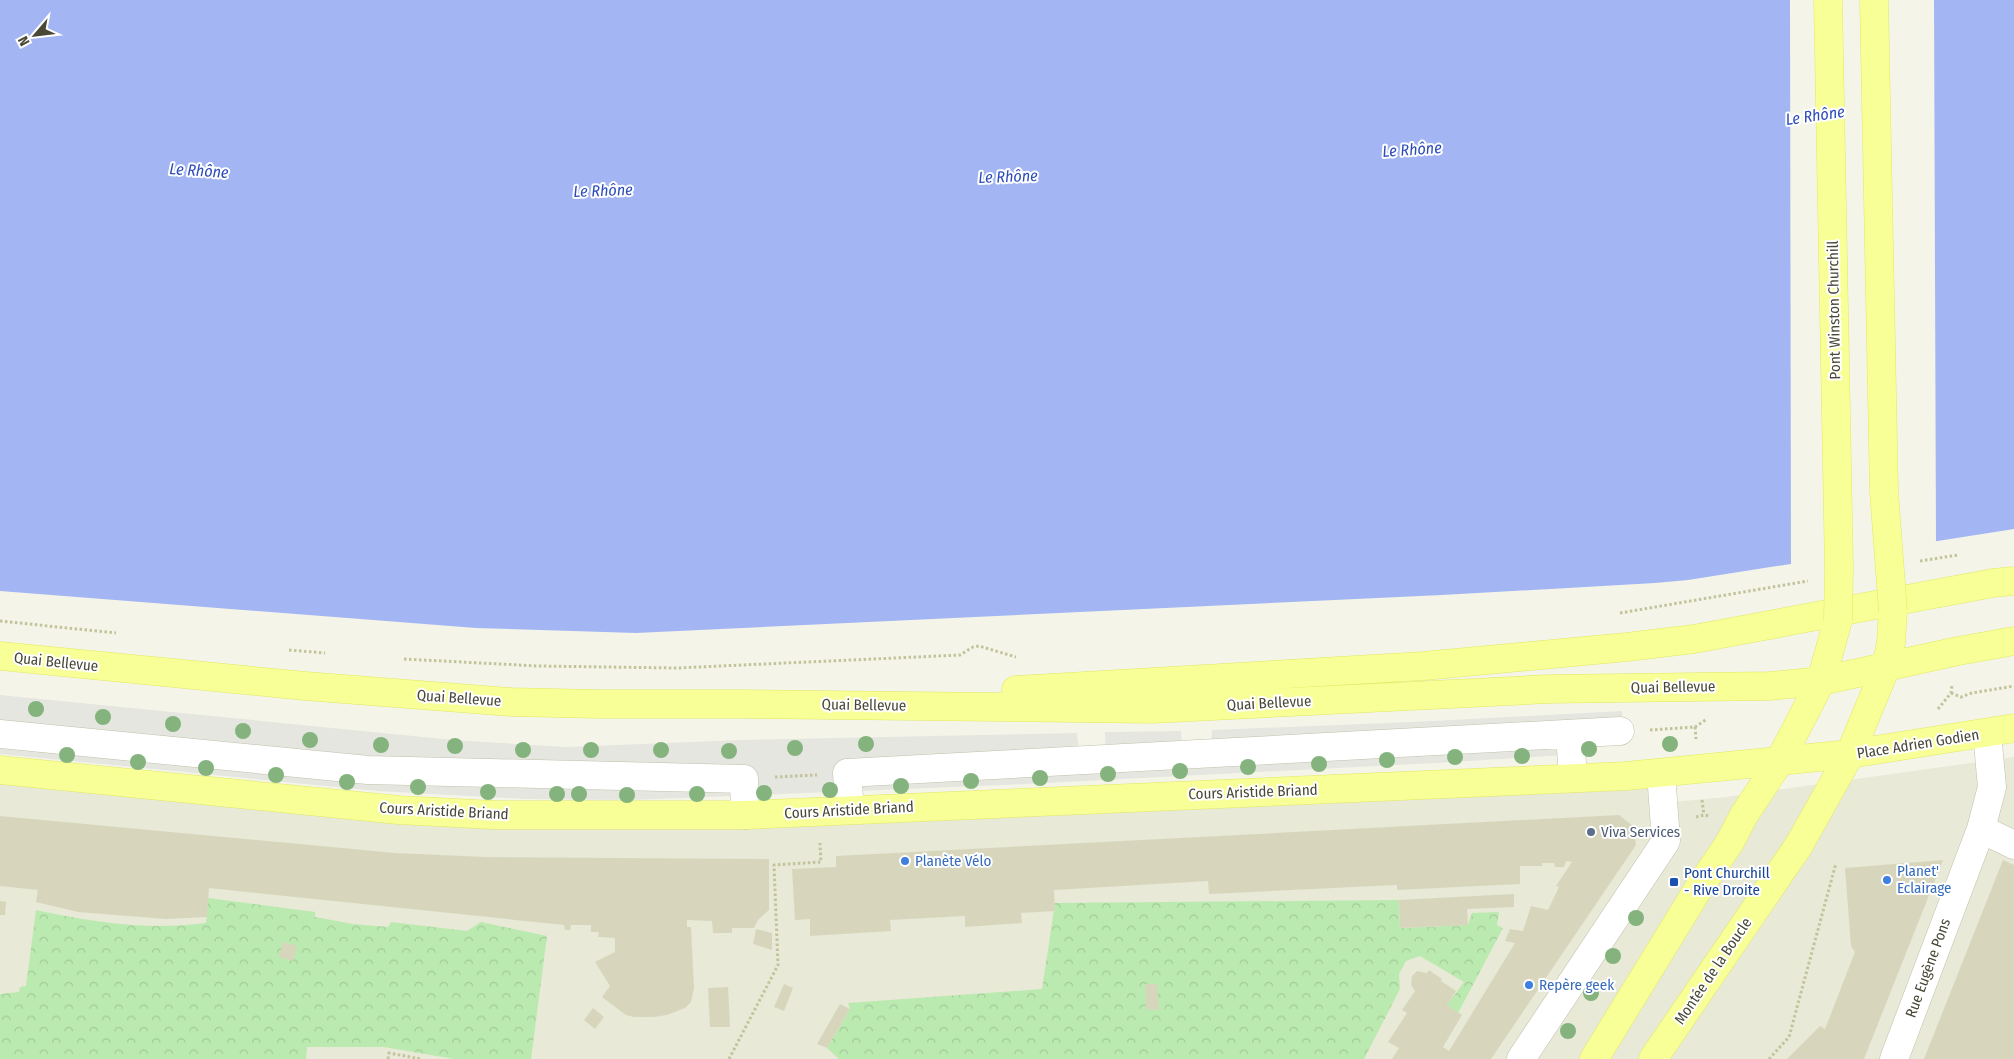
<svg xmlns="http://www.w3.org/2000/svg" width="2014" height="1059" font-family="'Fira Sans Condensed',sans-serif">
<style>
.residential{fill:#e8e9d6}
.forest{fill:url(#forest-crowns)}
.parking{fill:#e6e6e0}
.water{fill:#a3b6f3}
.pier{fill:#f4f5e8}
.building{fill:#d7d6bd}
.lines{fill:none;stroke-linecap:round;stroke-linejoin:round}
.minor-casing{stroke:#c0c1aa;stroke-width:29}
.major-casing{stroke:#e1e863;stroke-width:29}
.path{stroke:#c3c39b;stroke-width:3;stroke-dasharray:2.5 2.5;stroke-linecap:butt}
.minor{stroke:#fff;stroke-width:28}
.major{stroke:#f8ff97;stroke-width:28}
.major-bridge-casing{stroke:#e1e863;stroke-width:29;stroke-linecap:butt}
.major-bridge{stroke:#f8ff97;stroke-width:28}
.tree{fill:#84b37e}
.service-dot{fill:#5c6f8a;stroke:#fff;stroke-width:2}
.shop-dot{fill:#3f7fe0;stroke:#fff;stroke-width:2}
.transit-dot{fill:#1a4fb4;stroke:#fff;stroke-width:2}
.labels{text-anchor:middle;stroke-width:4;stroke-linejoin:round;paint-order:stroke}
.street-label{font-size:15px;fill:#494836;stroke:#fff}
.service-label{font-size:15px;fill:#4e5e75;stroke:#fff;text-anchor:start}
.shop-label{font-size:15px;fill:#366cbe;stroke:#fff;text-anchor:start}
.transit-label{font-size:15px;fill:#164399;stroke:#fff;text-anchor:start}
.water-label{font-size:16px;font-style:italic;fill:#2b4bb9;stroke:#fff}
</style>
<defs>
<pattern id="forest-crowns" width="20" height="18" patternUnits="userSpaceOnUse" patternTransform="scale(1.25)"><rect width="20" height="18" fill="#bbeab0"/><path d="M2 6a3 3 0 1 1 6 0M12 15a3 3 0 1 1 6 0" fill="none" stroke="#a2ca98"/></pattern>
</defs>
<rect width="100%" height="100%" fill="#f4f5e8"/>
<path class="residential" d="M2014 757V1059H0V776L398 815 1661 781 1663 803 1726 797Z"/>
<path class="forest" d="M208 898 315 912V917L353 924 388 927 391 922 467 931 481 922 547 936 531 1059H454L384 1047H307L306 1059H0V994L19 992 20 987 26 986 36 910C92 922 148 931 206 923Z
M1399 900 1400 928 1468 925 1472 913 1499 912 1497 925 1503 928 1458 1013 1447 1005 1464 982 1420 956 1406 961 1399 974 1400 989 1364 1059H839L827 1048 850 1009 848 1003 1042 989 1055 903Z"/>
<path class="parking" d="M0 695 454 740 566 747 741 740 1077 733 1079 751 1106 750 1105 732 1181 731 1182 746 1211 744 1212 730 1433 721 1622 711 1624 741 1582 744V754L1436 763 1004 785 631 800 525 799 377 791 0 754Z"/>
<path class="water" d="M0 0H2014V529L1688 580 1655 583 1442 595 636 633 476 628 0 591Z"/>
<path class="pier" d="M1790 0H1934L1936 545 1791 567Z"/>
<path class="building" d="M1619 815 1633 826 1636 845 1491 1059H1392L1399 1048 1388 1042 1407 1013 1402 1010 1415 991 1411 985 1412 976 1417 971 1427 973 1429 970 1442 979 1441 981 1456 991 1447 1005 1462 1015 1443 1047 1449 1051 1515 943 1505 941 1510 929 1523 931 1531 906 1548 910 1559 887 1556 886 1572 862 1566 861 1564 867H1555L1554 863H1542V866H1520V884L1397 890V885L1209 894 1208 881 1054 890 1055 911 1021 913 1022 923 965 927V916L890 920 891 931 810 936V919L795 920 792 869 836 867V856Z
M0 816 395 853 485 857 769 859V910L758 920 754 928H732V933H713L712 921 687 920V927H691L694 988 691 1002 685 1008 667 1015 654 1017H634L626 1015 602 997 610 986 595 962 615 952V938L598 937 599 932H591V925H571L570 930H565L564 925 209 888 207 917 166 919 78 912 36 902 38 890 0 886Z
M1943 860 1864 1059H1787L1820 1026 1825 1029 1855 952 1851 946 1845 868Z
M2003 860 2014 865V1059H1924Z
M1514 894V907L1467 909 1468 925 1400 928 1399 900Z
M0 901 6 902 5 915H0Z
M756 929 772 933V950L753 944Z
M283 942 297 946 293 961 279 957Z
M784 984 793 988 784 1011 774 1007Z
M1145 984H1157L1159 1010 1146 1009Z
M728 987 730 1027H710L708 988Z
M840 1004 850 1009 827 1048 817 1044Z
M593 1008 604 1017 595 1029 584 1020Z"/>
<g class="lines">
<defs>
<path id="minor" d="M0 734 368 770 744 779 745 815
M1570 734 1573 778
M850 810 847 773 1620 731
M1981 829 2014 845
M1521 1059 1666 841 1661 773
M1894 1059 1981 829 1992 787 1987 733"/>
<path id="major" d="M0 656 305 686 511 702 599 704H742L1152 709 1549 689 1770 686 1821 681 1958 651 2014 641
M1016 690 1423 666 1627 647 1694 639 1993 583 2014 581
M0 770 399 810 495 815H745L1626 776 1850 754 2014 728
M1594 1059 1697 891 1730 842 1744 815 1779 762 1821 681 1838 620
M1653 1059 1799 845 1850 754 1886 667 1891 643 1893 611"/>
</defs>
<use href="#minor" class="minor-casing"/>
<use href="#major" class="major-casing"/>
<path class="path" d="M1920 561 1958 555
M1620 613 1808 581
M0 621 116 633
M289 650 325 653
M404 659 538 666 677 668 960 655 973 647 979 646 1016 657
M1951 693 1961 697 1972 693 2014 686
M1938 709 1951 693 1952 685
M1695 727 1696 739
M1650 730 1695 727 1707 719
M775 777 817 775
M1702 800 1704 815
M1696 817 1704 815 1709 816
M388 1059 389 1053 421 1059
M729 1059 778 965 774 865 821 862 820 843
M1769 1059 1789 1037 1836 863"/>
<use href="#minor" class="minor"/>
<use href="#major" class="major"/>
<defs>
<path id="major-bridge" d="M1828 0 1839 569 1838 620
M1874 0 1884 492 1893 611"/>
</defs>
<use href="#major-bridge" class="major-bridge-casing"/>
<use href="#major-bridge" class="major-bridge"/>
</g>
<g class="tree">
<circle cx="36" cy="709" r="8"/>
<circle cx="103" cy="717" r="8"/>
<circle cx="173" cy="724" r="8"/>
<circle cx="243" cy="731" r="8"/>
<circle cx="310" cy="740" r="8"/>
<circle cx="866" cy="744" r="8"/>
<circle cx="1670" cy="744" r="8"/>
<circle cx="381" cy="745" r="8"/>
<circle cx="455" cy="746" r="8"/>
<circle cx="795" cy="748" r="8"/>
<circle cx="1589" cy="749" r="8"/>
<circle cx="523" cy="750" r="8"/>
<circle cx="591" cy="750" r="8"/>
<circle cx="661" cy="750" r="8"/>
<circle cx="729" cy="751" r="8"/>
<circle cx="67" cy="755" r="8"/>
<circle cx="1522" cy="756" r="8"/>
<circle cx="1455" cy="757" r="8"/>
<circle cx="1387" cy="760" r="8"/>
<circle cx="138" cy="762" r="8"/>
<circle cx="1319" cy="764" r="8"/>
<circle cx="1248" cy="767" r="8"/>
<circle cx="206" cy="768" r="8"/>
<circle cx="1180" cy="771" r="8"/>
<circle cx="1108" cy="774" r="8"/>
<circle cx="276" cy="775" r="8"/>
<circle cx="1040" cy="778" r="8"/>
<circle cx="971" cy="781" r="8"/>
<circle cx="347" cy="782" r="8"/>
<circle cx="901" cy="786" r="8"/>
<circle cx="418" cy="787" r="8"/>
<circle cx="830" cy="790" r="8"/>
<circle cx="488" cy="792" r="8"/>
<circle cx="764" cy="793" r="8"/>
<circle cx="557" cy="794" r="8"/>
<circle cx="579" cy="794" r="8"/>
<circle cx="697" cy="794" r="8"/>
<circle cx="627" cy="795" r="8"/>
<circle cx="1636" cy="918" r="8"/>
<circle cx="1613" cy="956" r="8"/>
<circle cx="1591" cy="993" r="8"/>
<circle cx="1568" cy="1031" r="8"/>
</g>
<circle class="service-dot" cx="1591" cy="832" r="5"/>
<g class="shop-dot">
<circle cx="905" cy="861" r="5"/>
<circle cx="1887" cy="880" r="5"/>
<circle cx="1529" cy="985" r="5"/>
</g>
<rect class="transit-dot" x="1669" y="877" width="10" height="10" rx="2.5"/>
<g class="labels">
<g class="street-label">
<text transform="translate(1834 310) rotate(-91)" y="5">Pont Winston Churchill</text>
<text transform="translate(56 662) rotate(6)" y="5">Quai Bellevue</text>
<text transform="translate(1673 687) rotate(-1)" y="5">Quai Bellevue</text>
<text transform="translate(459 698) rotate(4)" y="5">Quai Bellevue</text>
<text transform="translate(1269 703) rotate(-3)" y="5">Quai Bellevue</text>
<text transform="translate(864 705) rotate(1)" y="5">Quai Bellevue</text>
<text transform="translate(1918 744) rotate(-9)" y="5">Place Adrien Godien</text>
<text transform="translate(1253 792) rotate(-2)" y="5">Cours Aristide Briand</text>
<text transform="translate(849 810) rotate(-3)" y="5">Cours Aristide Briand</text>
<text transform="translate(444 811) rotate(3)" y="5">Cours Aristide Briand</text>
<text transform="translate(1928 968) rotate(-70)" y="5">Rue Eugène Pons</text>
<text transform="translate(1713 971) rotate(-56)" y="5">Montée de la Boucle</text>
</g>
<g class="service-label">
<text x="1601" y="837">Viva Services</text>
</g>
<g class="shop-label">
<text x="915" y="866">Planète Vélo</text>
<text x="1897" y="876">Planet'<tspan x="1897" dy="17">Eclairage</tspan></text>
<text x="1539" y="990">Repère geek</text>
</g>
<g class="transit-label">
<text x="1684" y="878">Pont Churchill<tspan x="1684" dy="17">- Rive Droite</tspan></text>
</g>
<g class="water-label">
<text transform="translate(1815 115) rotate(-8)" y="6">Le Rhône</text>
<text transform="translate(1412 149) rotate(-4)" y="6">Le Rhône</text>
<text transform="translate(199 170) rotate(4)" y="6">Le Rhône</text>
<text transform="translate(1008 176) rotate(-2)" y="6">Le Rhône</text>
<text transform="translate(603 190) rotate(-2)" y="6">Le Rhône</text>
</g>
</g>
<g transform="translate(35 35) rotate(242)" stroke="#ffffff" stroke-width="4" paint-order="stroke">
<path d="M0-4L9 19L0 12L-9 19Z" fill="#494836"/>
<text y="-8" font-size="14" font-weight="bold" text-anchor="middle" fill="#494836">N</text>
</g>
</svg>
